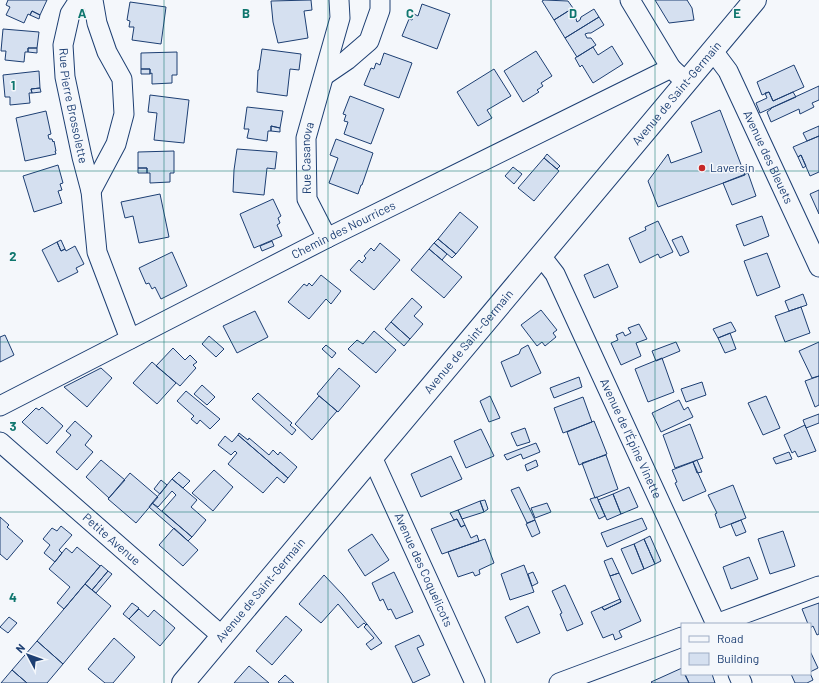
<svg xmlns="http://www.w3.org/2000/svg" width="819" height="683" font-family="Barlow,sans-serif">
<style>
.building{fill:#d5e0f0;stroke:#1d3f73}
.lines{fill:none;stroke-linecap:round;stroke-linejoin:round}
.street-casing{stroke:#1d3f73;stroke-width:21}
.secondary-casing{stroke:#1d3f73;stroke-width:24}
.street{stroke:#f4f7fb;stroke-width:19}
.secondary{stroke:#f4f7fb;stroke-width:22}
.grid{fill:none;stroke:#0f766e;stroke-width:1;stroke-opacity:0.55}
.poi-dot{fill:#c62828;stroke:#f4f7fb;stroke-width:1.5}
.labels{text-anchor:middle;stroke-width:3;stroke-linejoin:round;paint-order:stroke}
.street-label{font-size:12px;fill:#1d3f73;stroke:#f4f7fb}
.poi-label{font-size:12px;fill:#1d3f73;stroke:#f4f7fb;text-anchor:start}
.grid-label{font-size:13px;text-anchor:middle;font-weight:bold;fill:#0f766e;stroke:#f4f7fb;stroke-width:3;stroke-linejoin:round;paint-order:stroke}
</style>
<rect width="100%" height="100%" fill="#f4f7fb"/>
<path class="building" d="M8 0H47L40 15 32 11 30 15 28 14 24 23 6 15 10 7 6 5Z
M311 0 312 10 304 11 308 38 278 43 273 22 271 1Z
M544 0 568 1 573 8 554 20 542 1Z
M655 0H687L692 8 694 20 669 23Z
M130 2 166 7 161 44 132 40 134 27H129L130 21 127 20Z
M422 4 450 14 437 49 402 36 409 19 412 20 414 14 418 16Z
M573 8 577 15 576 19 577 22 580 20 581 17 594 9 599 17 565 38 554 20Z
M32 11 40 15 39 19 30 15Z
M599 17 604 25 591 33H588L585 34 587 38H591L596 45 577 57 565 38Z
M3 29 39 32 37 48H28V52H25L24 62 5 60 6 51H1Z
M612 46 623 64 593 83 582 65 580 67 575 58 593 47 598 55Z
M28 48H37V53L28 52Z
M262 49 301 54 299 70 290 69 287 96 257 92 258 70H259Z
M536 51 552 76 541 83 543 86 537 90 539 92 523 102 504 71Z
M177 52V75H172V83L152 84V73L150 74V69H141V53Z
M384 53 412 63 399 98 364 85 371 68 374 69 376 63 380 65Z
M794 65 804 87 773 101 769 92 762 95 757 82Z
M141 69H150V74H141Z
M494 69 511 96 487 110 492 118 478 126 457 92Z
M39 71 40 88 31 89 32 93H29L30 103 10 105V97H5L3 75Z
M819 86V100L812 103 814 107 800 114 799 109 771 122 767 112 771 109V108Z
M40 88 41 92 32 93 31 89Z
M769 92 773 101 793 92 796 97 760 113 756 103 767 98 765 93Z
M150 95 189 100 184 143 154 140 157 113 148 112Z
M350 96 384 109 371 144 344 134 348 122 344 121 346 115 343 114Z
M247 107 283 111 280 128 271 126V131H268L267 141 247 138 249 129H244Z
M720 110 745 175 658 207 648 181 668 154 671 163 702 152 691 122Z
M46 111 51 134 48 135 49 139H52L53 142 54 141 56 151H55L56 154 25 161 16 118Z
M271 126 280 128V132L271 131Z
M819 126V136L807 141 803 133Z
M819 136V172L810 176 801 155 798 157 793 147Z
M336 139 373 153 362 185H361L358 194 329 183 338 158 330 155Z
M237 149 277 152 275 169 267 168 264 195 233 192 234 170Z
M174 151V173H170V182L150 183V173H147V168H138V152Z
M547 154 560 166 557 169 544 158Z
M801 155 806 166 803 168 798 157Z
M544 158 559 171 534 201 518 188Z
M58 165 63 183 60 184 62 190 58 191 62 203 34 212 23 176Z
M513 167 522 174 514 184 505 176Z
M138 168H147V173H138Z
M748 173 756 196 732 205 723 183Z
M819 190V214L810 194Z
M160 194 169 237 139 243 133 216 125 218 121 202Z
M273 199 281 216 278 218 280 223 277 225 282 236 254 248 240 214Z
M460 212 478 227 456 254 438 239Z
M762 216 769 236 744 246 736 225Z
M658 221 673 252 660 258 658 254 640 263 629 238 646 230 645 227Z
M682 236 689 252 680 256 672 240Z
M438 239 456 254 452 258 434 243Z
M61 240 65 249 61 251 57 242Z
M272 241 274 246 262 251 260 246Z
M57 242 61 251 65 249 66 251 75 246 84 264 76 268 78 272 58 282 42 250Z
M380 243 400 260 374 290 350 270 359 260 362 263 366 258 364 256 371 248 374 251Z
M434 243 447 254 442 260 429 249Z
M429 249 462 277 444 298 411 270Z
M172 252 187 286 161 299 155 287 152 289 149 283 146 284 139 268Z
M767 253 780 287 757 296 744 261Z
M608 264 618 287 594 298 584 275Z
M321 275 341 291 331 304 326 299 309 319 288 302 304 284 307 286 309 283 312 286Z
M803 294 807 305 789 311 785 301Z
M412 298 422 307 414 316 423 324 410 339 391 322Z
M801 307 810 333 785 342 775 316Z
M541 310 557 330 553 333 556 337 545 346 542 342 537 346 521 325Z
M255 311 268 337 237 353 223 326Z
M391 322 410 339 404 346 385 329Z
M731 322 736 331 718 338 713 329Z
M639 324 647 339 636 343 641 356 621 365 611 343 618 340 616 335 623 332 625 336 631 333 628 328Z
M374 331 396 350 376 373 348 349 357 340 363 344Z
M730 333 736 349 725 353 718 338Z
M5 335 14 355 0 362V337Z
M209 336 224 349 216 357 202 344Z
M676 342 680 351 656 361 652 351Z
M819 342V376L812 378 799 351Z
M326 345 336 353 332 358 322 349Z
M528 345 541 373 511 387 501 362 519 354 521 349Z
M173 348 185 360 190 355 197 362 193 365 196 368 180 386 156 366Z
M662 358 674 392 648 402 635 369Z
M152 362 176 383 157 404 133 383Z
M101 368 112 378 87 407 64 387Z
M339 368 360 386 338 412 317 394Z
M819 376V405L815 407 805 381Z
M579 377 582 387 554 398 550 388Z
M702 382 706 395 686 402 681 389Z
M202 385 215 397 207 405 194 394Z
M186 391 220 419 210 429 200 420 197 424 191 419 194 416 177 401Z
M258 393 292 423 290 425 296 430 292 435 252 399Z
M319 396 337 411 312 440 295 424Z
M490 396 500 418 489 422 480 401Z
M766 396 780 428 763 435 748 403Z
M583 397 592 422 563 433 554 408Z
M679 400 684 410 688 407 693 417 661 432 652 413Z
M42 407 63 426 47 444 22 422 36 408 39 410Z
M819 414V423L806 428 803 420Z
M75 421 92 436 85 445 93 452 77 470 56 452 71 435 66 431Z
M594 421 607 454 579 465 567 432Z
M690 424 703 458 675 468 663 435Z
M805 425 816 451 798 457 795 451 792 453 784 435Z
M525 428 530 442 517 446 511 433Z
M481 429 494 456 466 468 454 441Z
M239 433 248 440 249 438 269 455 273 450 278 455 280 452 297 467 288 478 238 435Z
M238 435 288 478 284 483 277 477 263 493 228 464 237 453 235 451 231 455 218 445 225 436 232 442Z
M536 443 540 452 523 459 521 454 507 460 504 455Z
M789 452 792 459 776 464 773 458Z
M606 455 618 489 595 498 582 463Z
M451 456 462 479 421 497 411 474Z
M101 460 125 480 109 498 86 477Z
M536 460 538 466 527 471 525 465Z
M697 460 702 472 697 473 693 462Z
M693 462 706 491 683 501 675 483 677 482 672 470Z
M214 470 233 487 213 511 192 493Z
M179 472 190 481 183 488 172 479Z
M130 473 158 497 136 523 108 499Z
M172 479 197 500 191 507 206 520 192 537 162 511 176 495 172 491 158 507 152 503Z
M161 480 167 485 160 494 154 489Z
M733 485 746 518 720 528 715 514 717 513 708 495Z
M519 487 535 520 527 523 511 490Z
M629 487 638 507 621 514 613 494Z
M613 494 621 514 607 520 598 500Z
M597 497 605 516 599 519 590 499Z
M485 500 488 509 484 512 480 501Z
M480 501 484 512 462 519 458 510Z
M152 503 192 537 188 541 149 507Z
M547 503 551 512 535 518 531 508Z
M458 510 465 525 461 527 457 519 454 520 450 513Z
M0 517 9 525 7 527 23 541 7 560 0 554Z
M642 518 647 529 607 547 601 533Z
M457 519 461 527 465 525 471 538 477 535 479 541 442 554 431 529Z
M535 520 540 533 532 537 526 524Z
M741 520 746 532 736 536 731 524Z
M61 526 72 535 59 550 62 553 55 562 44 553 50 545 43 539 52 528 57 531Z
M174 528 198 550 183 566 159 545Z
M783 531 795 566 770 574 758 539Z
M372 534 389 560 365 576 348 550Z
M650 536 661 561 655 564 644 539Z
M485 539 494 563 479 570 480 574 475 576 473 572 458 577 448 552Z
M644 539 655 564 644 569 634 544Z
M634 544 644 569 632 574 621 549Z
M77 547 100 566 64 609 57 603 70 587 49 569 66 548 72 553Z
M749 557 758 579 731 589 723 567Z
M612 558 619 573 610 576 604 561Z
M101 565 108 571 92 590 85 584Z
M524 565 534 592 510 600 501 574Z
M108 571 112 574 96 593 92 590Z
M394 572 413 612 396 619 391 609 388 610 383 599 380 601 372 583Z
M533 572 538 583 532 586 528 574Z
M619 573 641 621 619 631 622 637 615 640 613 634 603 638 591 612 602 607 604 610 621 602 610 576Z
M324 575 343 595 367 624 366 625 364 623 358 628 338 604 321 623 299 604Z
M85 584 111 606 63 664 37 641Z
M565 585 583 624 567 631 560 614 562 613 552 591Z
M620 599 621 602 604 610 602 607Z
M132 603 139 608 129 619 123 614Z
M819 603V634L817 635 813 626 810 628V624H808L802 609Z
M528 606 540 633 517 643 505 617Z
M139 609 148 617 154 610 175 628 160 646 129 619Z
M286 616 302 630 272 665 256 651Z
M9 617 17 623 8 633 0 627Z
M367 624 382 643 371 650 366 644 374 638 364 627Z
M419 635 424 645 417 648 430 675 413 683 395 646Z
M114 638 135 657 113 683H105L88 669Z
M37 641 63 664 47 683H27L12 670Z
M810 651 818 668 810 672Z
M249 666 269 683H234Z
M682 668V674H685L689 683H652L651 682Z
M12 670 27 683H1Z
M810 673 813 680 807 683H795L791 674H810Z
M687 674H712L715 683H689L685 675Z
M285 675 294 683H280L278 682Z"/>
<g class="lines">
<defs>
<g id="street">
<path id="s1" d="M79 0 70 14 63 45 65 77 82 157 91 191 97 252 130 339"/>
<path d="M630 0 671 68"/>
<path id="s2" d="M713 51 728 71 819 267"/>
<path d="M325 75 347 60 369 41 380 10V0"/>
<path d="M91 191 116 144 124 114 122 79 107 52 97 23 93 0"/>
<path id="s3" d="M327 238 307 199 306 138 340 18 339 0"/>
<path id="s4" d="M541 256 555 274 716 624"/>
<path id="s5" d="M0 406 327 238 671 68 686 82"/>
<path id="s6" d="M0 442 222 636"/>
<path id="s7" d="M372 457 475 683"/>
<path d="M716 624 819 586"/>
<path d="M738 674 742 683"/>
<path d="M559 683 682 637"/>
</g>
<g id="secondary">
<path id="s8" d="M183 683 755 0"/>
</g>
</defs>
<use href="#street" class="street-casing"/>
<use href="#secondary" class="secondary-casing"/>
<use href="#street" class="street"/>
<use href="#secondary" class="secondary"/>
</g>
<path class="grid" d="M164 0V683M328 0V683M491 0V683M655 0V683M0 171H819M0 342H819M0 512H819"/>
<circle class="poi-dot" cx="702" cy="168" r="4"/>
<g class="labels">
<g class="street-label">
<text dy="4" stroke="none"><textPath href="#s8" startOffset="769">Avenue de Saint-Germain</textPath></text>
<text dy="4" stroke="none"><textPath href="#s1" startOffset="110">Rue Pierre Brossolette</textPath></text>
<text dy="4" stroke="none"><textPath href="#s2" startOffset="120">Avenue des Bleuets</textPath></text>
<text dy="4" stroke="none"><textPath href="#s3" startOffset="85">Rue Casanova</textPath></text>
<text dy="4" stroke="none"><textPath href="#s5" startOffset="386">Chemin des Nourrices</textPath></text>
<text dy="4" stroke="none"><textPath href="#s8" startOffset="445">Avenue de Saint-Germain</textPath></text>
<text dy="4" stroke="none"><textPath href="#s4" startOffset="204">Avenue de l'Épine Vinette</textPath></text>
<text dy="4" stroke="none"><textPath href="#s6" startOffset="148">Petite Avenue</textPath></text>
<text dy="4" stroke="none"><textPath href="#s7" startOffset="124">Avenue des Coquelicots</textPath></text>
<text dy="4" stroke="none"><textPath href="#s8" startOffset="121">Avenue de Saint-Germain</textPath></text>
</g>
<g class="poi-label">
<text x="710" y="172">Laversin</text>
</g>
</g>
<g class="grid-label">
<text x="82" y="18">A</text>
<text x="246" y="18">B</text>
<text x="410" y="18">C</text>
<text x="573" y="18">D</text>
<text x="737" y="18">E</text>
<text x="13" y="90">1</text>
<text x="13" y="261">2</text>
<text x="13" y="431">3</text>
<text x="13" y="602">4</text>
</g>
<rect x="681" y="623" width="130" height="52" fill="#f4f7fb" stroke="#9eadc5"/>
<rect x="689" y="636" width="20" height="6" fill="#f4f7fb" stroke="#9eadc5"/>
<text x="717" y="643" font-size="12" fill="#1d3f73">Road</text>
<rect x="689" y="653" width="20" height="12" fill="#d5e0f0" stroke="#9eadc5"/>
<text x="717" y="663" font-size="12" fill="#1d3f73">Building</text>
<g transform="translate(28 655) rotate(311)" stroke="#f4f7fb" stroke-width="3" paint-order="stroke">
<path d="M0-3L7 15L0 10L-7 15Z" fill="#1d3f73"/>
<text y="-6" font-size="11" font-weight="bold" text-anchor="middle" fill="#1d3f73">N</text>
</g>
</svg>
